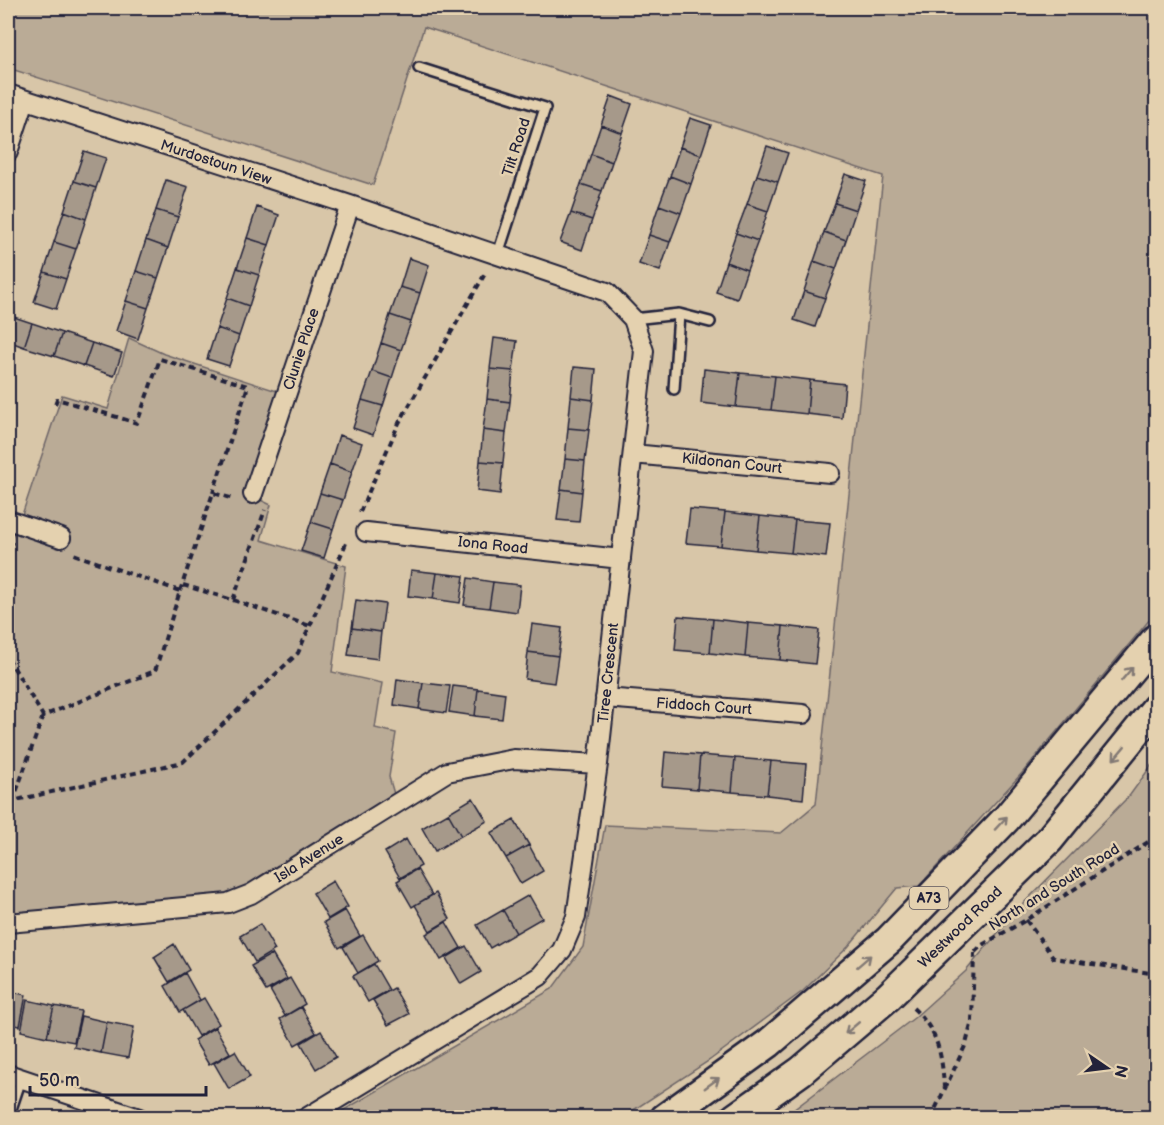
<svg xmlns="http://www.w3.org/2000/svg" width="1164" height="1125" font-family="'Balsamiq Sans',sans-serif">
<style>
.green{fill:#baab96;stroke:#6e6668;stroke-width:1.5}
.building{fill:#a6998a;stroke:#22223b;stroke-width:1.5}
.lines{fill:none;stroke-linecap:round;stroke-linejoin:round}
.service-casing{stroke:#22223b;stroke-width:14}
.minor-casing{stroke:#22223b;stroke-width:22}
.primary-casing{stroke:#22223b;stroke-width:33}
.path{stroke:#22223b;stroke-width:4;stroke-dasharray:6 4.5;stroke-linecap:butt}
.service{stroke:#e4d1af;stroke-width:9}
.minor{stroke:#e4d1af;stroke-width:18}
.primary{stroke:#e4d1af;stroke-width:28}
.oneway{stroke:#837a75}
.labels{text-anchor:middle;stroke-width:5;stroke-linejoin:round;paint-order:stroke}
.shield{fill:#e4d1af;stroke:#5c565e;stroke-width:1.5}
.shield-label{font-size:14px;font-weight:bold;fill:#22223b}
.street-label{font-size:15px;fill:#22223b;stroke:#e4d1af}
</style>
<rect width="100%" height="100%" fill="#d8c6a8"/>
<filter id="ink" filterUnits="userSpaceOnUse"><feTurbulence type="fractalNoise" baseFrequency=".0167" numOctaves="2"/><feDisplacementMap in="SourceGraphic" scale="12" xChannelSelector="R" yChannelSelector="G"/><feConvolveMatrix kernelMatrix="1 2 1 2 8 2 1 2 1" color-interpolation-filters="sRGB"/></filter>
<g filter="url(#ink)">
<path class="green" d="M8 8H1156V612L1023 772 919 886 897 888 848 947 803 991 710 1060 623 1117H332L552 989 583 947 605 825 781 833 816 804 883 176 424 27 373 185 8 68Z
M129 338 164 354 283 393 248 494 271 505 261 540 346 566 332 672 382 683 375 728 396 733 389 777 394 794 248 890 226 898 8 917V545L22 515 62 395 108 409Z
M1156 759V1117H784L914 1018 966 971 1017 910 1130 795Z"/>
<path class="building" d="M611 96 632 104 622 133 601 125Z
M690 118 711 125 701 155 680 147Z
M601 125 622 133 612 162 591 154Z
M767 146 788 153 778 182 757 175Z
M680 147 701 155 691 184 670 176Z
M84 151 106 158 96 188 74 181Z
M591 154 612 162 602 191 581 184Z
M845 174 866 181 856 210 835 203Z
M757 175 778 182 768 211 747 204Z
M670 176 691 184 681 213 659 205Z
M166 180 188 187 178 217 156 210Z
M74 181 96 188 86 219 64 211Z
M581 184 602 191 592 220 571 213Z
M835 203 856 210 846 240 824 232Z
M747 204 768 211 758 241 736 233Z
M659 205 681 213 670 242 649 235Z
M257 207 279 215 269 245 247 238Z
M156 210 178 217 168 248 146 240Z
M64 211 86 219 76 249 54 242Z
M571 213 592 220 582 250 560 242Z
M824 232 846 240 836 269 814 261Z
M736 233 758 241 747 270 726 262Z
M649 235 670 242 660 271 639 264Z
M247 238 269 245 259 275 237 268Z
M146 240 168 248 158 278 136 271Z
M54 242 76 249 66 279 44 272Z
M409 258 429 265 420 293 400 287Z
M814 261 836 269 825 298 804 291Z
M726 262 747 270 737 299 716 292Z
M237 268 259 275 249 306 227 298Z
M136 271 158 278 148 308 126 301Z
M44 272 66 279 56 309 34 302Z
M400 287 420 293 411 322 390 315Z
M804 291 825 298 815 327 794 320Z
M227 298 249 306 239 336 217 328Z
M126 301 148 308 138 339 116 331Z
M8 315 32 323 24 347 8 341Z
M390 315 411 322 401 350 381 343Z
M32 323 62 333 54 356 24 347Z
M217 328 239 336 229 366 207 359Z
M62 333 92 343 84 366 54 356Z
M494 338 517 341 513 371 490 369Z
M92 343 122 353 114 376 84 366Z
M381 343 401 350 392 378 372 371Z
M574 367 596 369 593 400 571 397Z
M490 369 513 371 510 402 487 399Z
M704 369 740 373 736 407 701 403Z
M372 371 392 378 383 406 362 400Z
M740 373 775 376 771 410 736 407Z
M775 376 810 380 807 414 771 410Z
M810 380 845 384 842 418 807 414Z
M571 397 593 400 589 430 568 428Z
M487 399 510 402 506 433 483 430Z
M362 400 383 406 373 435 353 428Z
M568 428 589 430 585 461 565 459Z
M483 430 506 433 503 463 480 461Z
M339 435 362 443 352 472 330 464Z
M565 459 585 461 582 492 561 489Z
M480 461 503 463 500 494 477 491Z
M330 464 352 472 343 500 320 493Z
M561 489 582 492 579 522 557 520Z
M320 493 343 500 333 529 311 522Z
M690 509 725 512 721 546 686 543Z
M725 512 760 516 756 550 721 546Z
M760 516 795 520 791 553 756 550Z
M795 520 830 523 826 557 791 553Z
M311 522 333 529 324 558 301 551Z
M411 570 437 573 433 599 408 596Z
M437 573 464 576 460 603 433 599Z
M468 578 493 582 489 608 464 605Z
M493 582 520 585 517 612 489 608Z
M356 600 385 604 381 632 352 628Z
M678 616 713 619 710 653 675 650Z
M713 619 748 623 745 657 710 653Z
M748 623 783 626 780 660 745 657Z
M532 624 562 628 558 656 528 652Z
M783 626 819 630 815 664 780 660Z
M352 628 381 632 378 659 348 655Z
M528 652 558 656 554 683 525 679Z
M397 679 423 683 419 709 394 705Z
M423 683 450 686 446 713 419 709Z
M453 686 478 689 475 716 449 712Z
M478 689 505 693 502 719 475 716Z
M665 752 700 755 697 789 662 786Z
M700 755 735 758 732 792 697 789Z
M735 758 771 761 767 795 732 792Z
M771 761 806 764 803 799 767 795Z
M473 798 487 821 461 836 448 813Z
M448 813 461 836 435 851 422 828Z
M514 820 529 845 506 858 491 833Z
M406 839 421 866 400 878 385 852Z
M529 845 543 871 521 884 506 858Z
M417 869 432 895 412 907 397 881Z
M333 881 348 907 328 919 313 893Z
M436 893 450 919 430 931 415 905Z
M529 895 542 918 516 933 503 910Z
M345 910 360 936 339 948 324 922Z
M503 910 516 933 490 948 477 925Z
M446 922 461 948 441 960 426 934Z
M260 924 275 950 255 962 240 936Z
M363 935 378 961 358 973 343 947Z
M174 944 189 970 169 982 154 957Z
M466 946 481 972 461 984 446 958Z
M272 954 287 979 266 991 251 966Z
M374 964 389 990 368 1002 353 976Z
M185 973 200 1000 180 1012 165 986Z
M290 978 305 1004 285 1016 270 990Z
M394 988 409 1014 388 1025 373 1000Z
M8 991 26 995 20 1026 8 1024Z
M204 998 219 1024 198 1036 183 1010Z
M27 1000 54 1006 47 1037 21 1031Z
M54 1006 81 1011 74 1042 47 1037Z
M301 1007 316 1033 295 1045 280 1019Z
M81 1016 107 1022 101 1053 74 1047Z
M107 1022 134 1027 128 1058 101 1053Z
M215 1027 230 1053 209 1065 194 1040Z
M321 1031 336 1057 316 1069 301 1043Z
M235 1051 250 1077 229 1089 214 1063Z"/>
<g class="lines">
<defs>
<path id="service" d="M419 68 545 108 498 254
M679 314 710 322
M633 319 679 314 674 389
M8 1118 21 1079"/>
<path id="minor" d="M8 94 350 205 607 292 633 319 644 351 598 764 576 917 562 950 540 976 306 1118
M8 152 25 100
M633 454 830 473
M253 494 350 205
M8 520 61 538
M366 532 621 559
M605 698 803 714
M8 923 228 903 251 894 447 772 514 759 598 764
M8 1074 139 1118"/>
<path id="primary" d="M665 1118 769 1043 889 940 1006 819 1156 639
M735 1118 801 1071 888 997 1049 840 1156 708"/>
</defs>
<use href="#service" class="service-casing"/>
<use href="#minor" class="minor-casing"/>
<use href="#primary" class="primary-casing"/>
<path class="path" d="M55 404 57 399 137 423 160 359 248 386 213 493
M360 512 399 423 486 272
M8 565 12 542
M183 585 233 600 265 510
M180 591 213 493 234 499
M233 600 310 626
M8 658 43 716 155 671 180 591 73 554
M13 801 43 716
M8 802 183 762 298 653 347 541
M1026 920 1054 958 1156 974
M975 952 982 945 1026 920 1156 837
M913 1008C938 1031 942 1054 944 1087
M931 1118 966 1044 972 1021 974 953"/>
<use href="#service" class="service"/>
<use href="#minor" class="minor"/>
<use href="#primary" class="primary"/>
</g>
<defs><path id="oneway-shaft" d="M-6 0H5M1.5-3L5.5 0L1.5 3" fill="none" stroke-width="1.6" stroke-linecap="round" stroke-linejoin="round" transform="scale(1.5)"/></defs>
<g class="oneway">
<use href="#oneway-shaft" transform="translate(1127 674) rotate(-50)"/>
<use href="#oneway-shaft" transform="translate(1119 753) rotate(130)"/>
<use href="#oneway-shaft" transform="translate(1001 823) rotate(-47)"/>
<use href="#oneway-shaft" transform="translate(864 961) rotate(-41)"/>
<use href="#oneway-shaft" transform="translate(852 1028) rotate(140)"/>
<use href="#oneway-shaft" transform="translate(712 1083) rotate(-36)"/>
</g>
</g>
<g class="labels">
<rect class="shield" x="909.5" y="887" width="39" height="22" rx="4.5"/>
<g class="shield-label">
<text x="929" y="903">A73</text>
</g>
<g class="street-label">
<text transform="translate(516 147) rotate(-72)" y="5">Tilt Road</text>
<text transform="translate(216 162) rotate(18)" y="5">Murdostoun View</text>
<text transform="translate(301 349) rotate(-72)" y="5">Clunie Place</text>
<text transform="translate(732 463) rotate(6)" y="5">Kildonan Court</text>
<text transform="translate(493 545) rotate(6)" y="5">Iona Road</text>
<text transform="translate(608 673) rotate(-84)" y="5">Tiree Crescent</text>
<text transform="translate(704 706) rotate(4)" y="5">Fiddoch Court</text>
<text transform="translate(309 858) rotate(-32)" y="5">Isla Avenue</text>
<text transform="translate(1054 887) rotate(-32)" y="5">North and South Road</text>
<text transform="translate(960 927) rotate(-44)" y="5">Westwood Road</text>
</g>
</g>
<rect width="1164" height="1125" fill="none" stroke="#e4d1af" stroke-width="30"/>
<rect x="15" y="15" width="1134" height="1095" fill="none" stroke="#22223b" stroke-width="2" filter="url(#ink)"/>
<g transform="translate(1107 1068) rotate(104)" stroke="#e4d1af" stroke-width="4.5" paint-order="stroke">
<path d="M0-4.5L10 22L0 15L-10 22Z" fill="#22223b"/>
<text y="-9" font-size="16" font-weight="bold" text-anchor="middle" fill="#22223b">N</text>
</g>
<path d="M30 1086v9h176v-9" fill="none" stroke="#22223b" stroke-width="3"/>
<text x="39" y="1086" font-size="18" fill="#22223b" stroke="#e4d1af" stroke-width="4.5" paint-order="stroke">50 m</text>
</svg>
